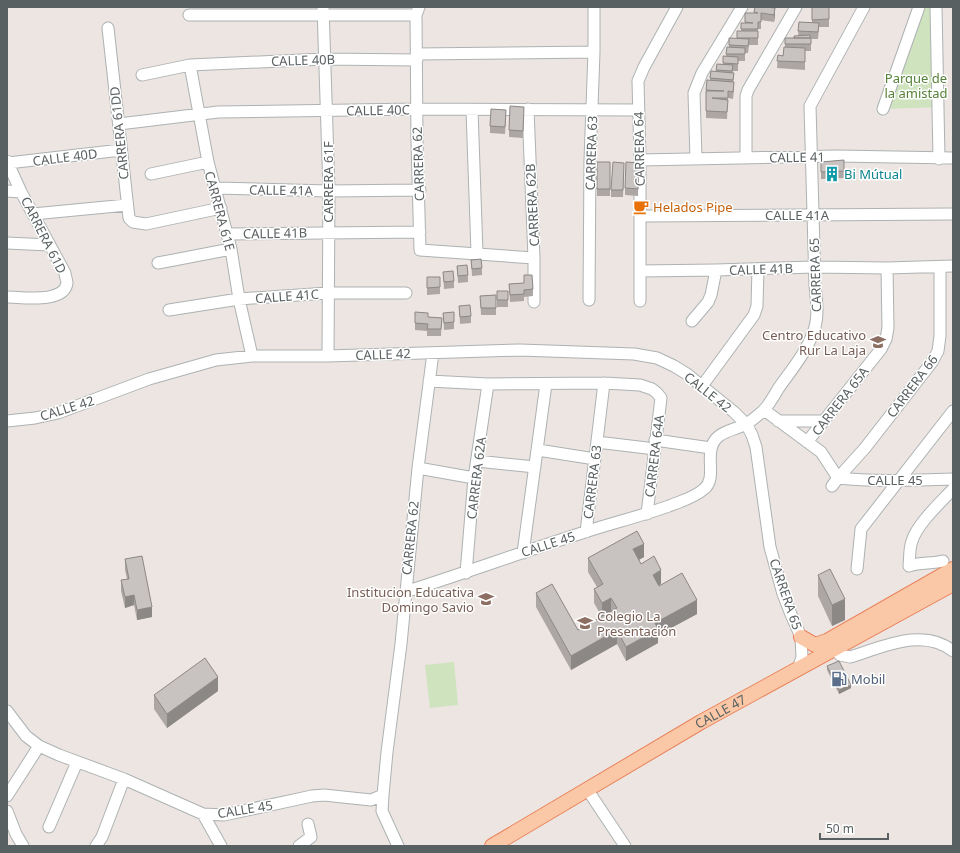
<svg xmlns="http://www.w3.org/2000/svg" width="960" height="853" font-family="'Noto Sans',sans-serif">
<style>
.green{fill:#cee3be}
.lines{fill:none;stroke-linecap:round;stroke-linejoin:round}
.minor-casing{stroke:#adb2b3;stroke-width:13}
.major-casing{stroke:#ea835c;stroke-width:16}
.minor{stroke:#fff;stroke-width:11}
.major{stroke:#fbc8a7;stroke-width:14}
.wall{fill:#aca7a5}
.shaded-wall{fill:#8c8886}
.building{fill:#c8c2c0;stroke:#8c8886}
.labels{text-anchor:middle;stroke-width:3;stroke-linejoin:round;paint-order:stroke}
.street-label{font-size:13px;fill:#596061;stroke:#fff}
.park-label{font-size:13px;fill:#558138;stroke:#fff}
.culture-label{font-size:13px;fill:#0d838f;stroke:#fff;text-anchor:start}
.food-label{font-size:13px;fill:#c56008;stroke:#fff;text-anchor:start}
.education-label{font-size:13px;fill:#785e54;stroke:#fff;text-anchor:end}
.service-label{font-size:13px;fill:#4e5e75;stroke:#fff;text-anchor:start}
</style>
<rect width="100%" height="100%" fill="#ece5e1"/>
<path class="green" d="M924 7H931L939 107 883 109Z
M454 662 458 705 430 708 425 665Z"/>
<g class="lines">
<defs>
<path id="minor" d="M323 7 329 191 328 356
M419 7 416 15 417 141 420 250 534 258
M936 7 939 159
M189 15H416
M108 28 129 218 133 222 146 224 221 208
M417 54 594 52
M190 65 208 162 231 249 239 299 252 356
M142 75 190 65 324 59 417 60
M528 109 534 258V302
M883 109 919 7
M472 110 477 253
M119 124 218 112 417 109 638 110
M746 158V96L748 90 796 7
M696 159 694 93 702 73 742 7
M640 160 837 156 953 158
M7 161 21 192 65 273C65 276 67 280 67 283 64 304 22 297 7 297
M8 163 121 150
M151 174 208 162
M215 188 329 191 420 190
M7 191 21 192
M33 214 127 205
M640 216 953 214
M227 234 420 232
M7 243 49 245
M158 263 231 249
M640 271 716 270 815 267 887 268 953 266
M589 300 590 160 594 52V7
M640 301V160L638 81 644 67 677 7
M169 310 239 299 328 293H406
M692 321 708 302 711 295 716 270
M429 381 488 384 604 383 640 385 652 389 657 393 661 398 647 514
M702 386 754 315 757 306 758 269
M764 410 821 452 838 478C876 482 914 480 953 479
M7 421 35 418 58 413 149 379 216 360 252 356H328L520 350 634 354 657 358 674 366 687 374 734 412 746 424 752 435 756 447 770 547 783 594 790 612 801 637 802 657 798 669
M778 421H824
M655 440 711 448
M597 442 655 449
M807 442 881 349 886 339 888 328 887 268
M538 450 595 459
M477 461 535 467
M418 468 474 478
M832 486 838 478 865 448 932 362 938 351 940 336V267
M586 532 604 383
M523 553 546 384
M943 561C932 564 920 562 909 566 910 558 909 549 912 541 917 524 941 502 953 489
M857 569 861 529 953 411
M466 573 474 478 488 384
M405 592C465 573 525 551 585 532 613 523 641 516 669 506 681 501 694 498 704 489 719 477 701 450 719 436 727 430 737 429 746 424 752 421 758 415 763 411 769 405 774 396 778 389 792 369 809 349 815 327 819 313 816 298 815 285L810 106 864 7
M834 649 840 655 850 657C883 647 923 627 953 651
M7 711 26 736 39 746 59 755 124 779 203 814 224 815 312 796 324 795 371 800 383 795
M587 789 625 846
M7 796 39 746
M7 811 16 834 23 846
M203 814 221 846
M49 827 77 762
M96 846 102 837 124 779
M299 846 311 837 308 824
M398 846 382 811 383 795 387 752 401 644 418 468 433 353"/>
<g id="major">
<path d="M801 637 815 645 827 641 953 569"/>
<path id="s1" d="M492 846 701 722 953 584"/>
</g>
</defs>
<use href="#minor" class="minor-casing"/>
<use href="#major" class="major-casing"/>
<use href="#minor" class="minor"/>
<use href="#major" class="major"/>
</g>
<path class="wall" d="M755 7H774L775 15 774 22 761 20V29H758V45H749L748 53H745V61H738V71H733L734 89 733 99 728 98 727 119 706 118V90L710 80 711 71H716L717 64H723V56H726L727 47H729V38L737 39V31H741V23H745V13H754Z
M812 7H829V27H819L818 39H811V51H805V70L777 68 778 55 783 56 785 47V38H794L798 36 799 22 812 23Z
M524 114 523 138 509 137V130Z
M506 117 505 134 490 133V126Z
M844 160V178L821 179V162Z
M597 162H610V196H597Z
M639 163 638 196 625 195V188Z
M624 170 623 197H611V190Z
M471 260 482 268V275L472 276Z
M457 266 468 275V282L458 283Z
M443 272 454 281V288L444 289Z
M524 275 533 289V296L524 297V301L510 302 509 284 524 283Z
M427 277 440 287V294L427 295Z
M497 291H508V307H497Z
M496 295V315H481L480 296Z
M459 306 471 316V323L460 324Z
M415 312 428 317 442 318 441 336H427V331L415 330Z
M443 313 454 322V329L444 330Z
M644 557 639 560 641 564 661 584 658 586 697 614 658 635V643L626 661 617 644 571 670 536 607V593L578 630 602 617 594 603V589L597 587 588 572V558Z
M125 559 152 617 137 620 134 605 125 608 121 591V580L127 579 125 570Z
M818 575 845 620 832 626 818 596Z
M827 666 851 688 839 694 827 670Z
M218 691 167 728 154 709V695Z"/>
<path class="shaded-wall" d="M774 7 775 15 774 22Z
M644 544V557L633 563V549Z
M661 570V584L653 589V575Z
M134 595V605L125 608V597Z
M611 598V612L602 617V603Z
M845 599V620L832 626V605Z
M697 600V614L658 635V643L626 661V647L655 623Z
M152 607V617L137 620V610Z
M617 630V644L571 670V656Z
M218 677V691L167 728V714Z
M851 685V688L839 694V690Z"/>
<path class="building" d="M755 7H766L775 8 774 15 761 13V22H758V29H741V23H753L745 22V13H758L754 12Z
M812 7H829V19L812 20Z
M799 22 819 23 818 32 798 31Z
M737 31H758V38H737Z
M810 35V38H794V36Z
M729 38 749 39 748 46 729 45Z
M785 38H811V44H785Z
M727 47 745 48V54H726Z
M784 47 805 48V62L777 61 778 55 783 56Z
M723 56 738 57V64L723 63Z
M717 64 733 65 732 71 716 70Z
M711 71 734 73 733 80 710 78Z
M707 80 734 82 733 92 728 91V98H712L728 100 727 112 706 111V91H724L706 90Z
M510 106 524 107 523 131 509 130Z
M491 109 506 110 505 127 490 126Z
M844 160V171L821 172V162Z
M597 162H610V189H597Z
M613 162 624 163 623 190H611Z
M626 162 639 163 638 189 625 188Z
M481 259 482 268 472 269 471 260Z
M467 265 468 275 458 276 457 266Z
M453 271 454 281 444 282 443 272Z
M524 275H532L533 289 524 290V294L510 295 509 284 524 283Z
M427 277H440V287L427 288Z
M497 291H508V300H497Z
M496 295V308H481L480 296Z
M470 305 471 316 460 317 459 306Z
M415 312 428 313V317L442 318 441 329H427L428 324 415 323Z
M454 312V322L444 323 443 313Z
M637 531 644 544 633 549 641 564 654 556 661 570 653 575 659 586 682 573 697 600 655 623 658 629 626 647 617 630 571 656 536 593 552 584 578 630 617 608 611 598 602 603 594 589 603 584 588 558Z
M142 556 152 607 137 610 134 595 125 597 121 580 129 579 125 559Z
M830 569 845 599 832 605 818 575Z
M205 658 218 677 167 714 154 695Z
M839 661 851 685 839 690 827 666Z"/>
<defs>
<symbol id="building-bare" viewBox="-9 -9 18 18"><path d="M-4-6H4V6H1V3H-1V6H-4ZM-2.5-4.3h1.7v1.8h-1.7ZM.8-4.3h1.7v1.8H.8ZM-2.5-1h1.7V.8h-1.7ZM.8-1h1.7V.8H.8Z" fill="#0f9aa8" stroke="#fff" stroke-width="2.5" paint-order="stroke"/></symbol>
<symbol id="cafe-bare" viewBox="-9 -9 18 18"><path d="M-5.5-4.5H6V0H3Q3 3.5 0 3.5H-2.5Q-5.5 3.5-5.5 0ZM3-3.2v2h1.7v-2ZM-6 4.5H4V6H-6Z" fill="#e8710a" stroke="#fff" stroke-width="2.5" paint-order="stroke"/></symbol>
<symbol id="school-bare" viewBox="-9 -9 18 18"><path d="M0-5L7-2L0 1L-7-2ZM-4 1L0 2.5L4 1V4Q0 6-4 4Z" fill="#8d6e63" stroke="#fff" stroke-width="2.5" paint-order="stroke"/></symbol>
<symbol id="fuel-bare" viewBox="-9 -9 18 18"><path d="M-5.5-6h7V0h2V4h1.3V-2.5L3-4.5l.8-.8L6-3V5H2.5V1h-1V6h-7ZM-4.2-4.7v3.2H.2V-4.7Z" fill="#5c6f8a" stroke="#fff" stroke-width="2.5" paint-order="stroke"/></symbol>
</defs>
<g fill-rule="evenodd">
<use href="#building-bare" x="821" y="163" width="22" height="22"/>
<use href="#cafe-bare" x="630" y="196" width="22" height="22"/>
<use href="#school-bare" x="867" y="331" width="22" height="22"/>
<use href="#school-bare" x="475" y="588" width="22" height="22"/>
<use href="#school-bare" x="574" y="612" width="22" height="22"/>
<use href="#fuel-bare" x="828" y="668" width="22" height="22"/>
</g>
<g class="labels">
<g class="street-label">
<text transform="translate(303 60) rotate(-2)" y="5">CALLE 40B</text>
<text transform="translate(378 110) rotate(-1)" y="5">CALLE 40C</text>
<text transform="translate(119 133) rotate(-96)" y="5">CARRERA 61DD</text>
<text transform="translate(639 149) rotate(-91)" y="5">CARRERA 64</text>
<text transform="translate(591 153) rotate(-88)" y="5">CARRERA 63</text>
<text transform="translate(65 157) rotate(-7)" y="5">CALLE 40D</text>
<text transform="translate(797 157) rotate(-1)" y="5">CALLE 41</text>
<text transform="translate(418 164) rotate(-92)" y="5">CARRERA 62</text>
<text transform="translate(328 182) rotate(-90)" y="5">CARRERA 61F</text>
<text transform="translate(281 190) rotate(1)" y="5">CALLE 41A</text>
<text transform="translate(532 205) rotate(-93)" y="5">CARRERA 62B</text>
<text transform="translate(220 211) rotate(75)" y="5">CARRERA 61E</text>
<text x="797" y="220">CALLE 41A</text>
<text transform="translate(275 233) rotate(-1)" y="5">CALLE 41B</text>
<text transform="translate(44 235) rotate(63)" y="5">CARRERA 61D</text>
<text transform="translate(761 269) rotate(-2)" y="5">CALLE 41B</text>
<text transform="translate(815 275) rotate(-92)" y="5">CARRERA 65</text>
<text transform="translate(287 296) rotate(-4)" y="5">CALLE 41C</text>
<text transform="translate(383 354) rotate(-2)" y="5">CALLE 42</text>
<text transform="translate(912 386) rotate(-53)" y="5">CARRERA 66</text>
<text transform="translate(708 392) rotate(38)" y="5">CALLE 42</text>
<text transform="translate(840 401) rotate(-52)" y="5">CARRERA 65A</text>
<text transform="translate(67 408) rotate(-17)" y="5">CALLE 42</text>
<text transform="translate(654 456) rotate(-83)" y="5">CARRERA 64A</text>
<text transform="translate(476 478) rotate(-83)" y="5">CARRERA 62A</text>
<text x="895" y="485">CALLE 45</text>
<text transform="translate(592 482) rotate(-83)" y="5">CARRERA 63</text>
<text transform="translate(410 538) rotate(-84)" y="5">CARRERA 62</text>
<text transform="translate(548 544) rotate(-18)" y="5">CALLE 45</text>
<text transform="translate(786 594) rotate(71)" y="5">CARRERA 65</text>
<text dy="5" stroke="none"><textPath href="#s1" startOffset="265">CALLE 47</textPath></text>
<text transform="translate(245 809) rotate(-9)" y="5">CALLE 45</text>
</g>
<g class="park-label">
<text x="916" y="83">Parque de<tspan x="916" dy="15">la amistad</tspan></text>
</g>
<g class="culture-label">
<text x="844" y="179">Bi Mútual</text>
</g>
<g class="food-label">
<text x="653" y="212">Helados Pipe</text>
</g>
<g class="education-label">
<text x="866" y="340">Centro Educativo<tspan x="866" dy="15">Rur La Laja</tspan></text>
<text x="474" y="597">Institucion Educativa<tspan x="474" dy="15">Domingo Savio</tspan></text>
<text x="597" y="621" text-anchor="start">Colegio La<tspan x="597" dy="15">Presentación</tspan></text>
</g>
<g class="service-label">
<text x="851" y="684">Mobil</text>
</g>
</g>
<rect width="960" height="853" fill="none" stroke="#596061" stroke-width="16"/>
<path d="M820 833v6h68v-6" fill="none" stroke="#596061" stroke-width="2"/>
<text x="826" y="833" font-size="12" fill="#596061" stroke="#ffffff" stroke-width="3" paint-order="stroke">50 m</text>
</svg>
